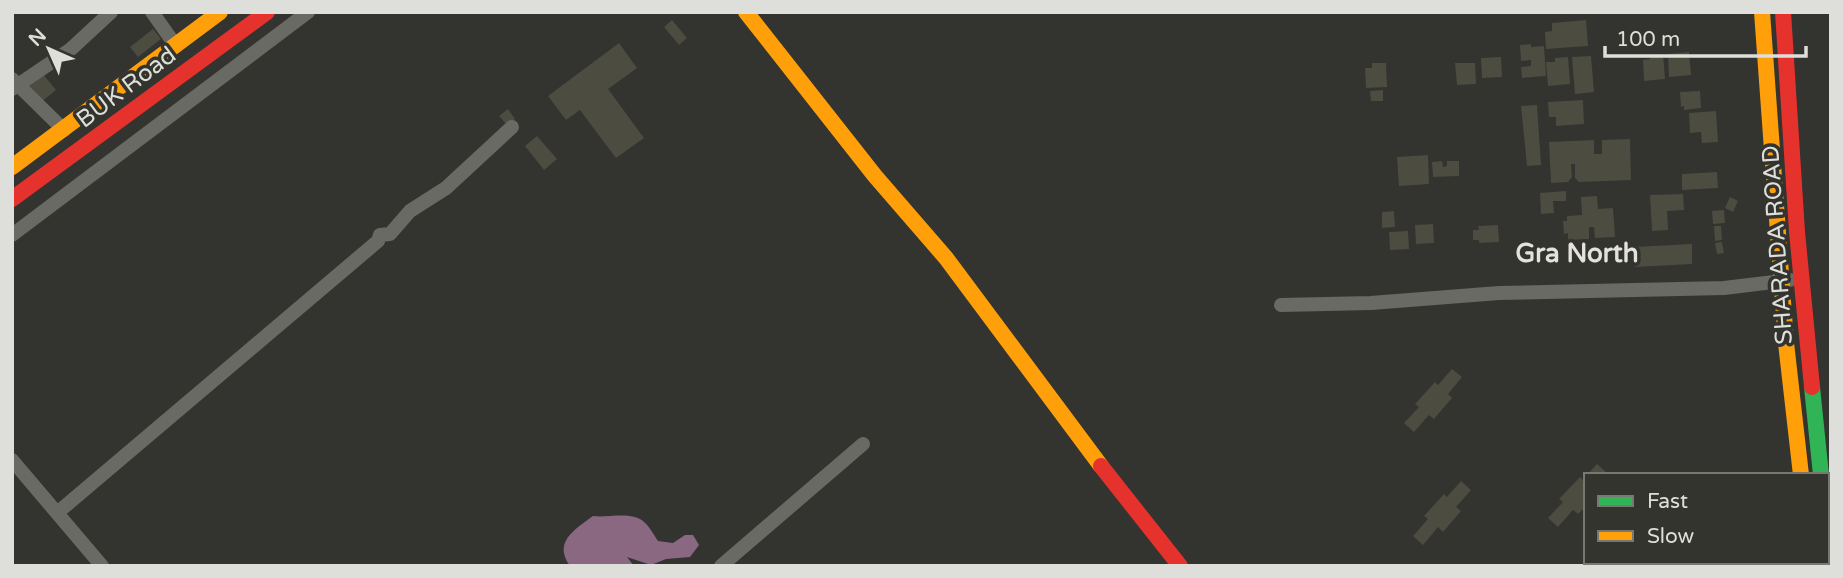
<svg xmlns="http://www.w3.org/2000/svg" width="1843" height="578" font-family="'Varela Round',sans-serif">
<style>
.water{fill:#8b6882}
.building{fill:#4c4c41}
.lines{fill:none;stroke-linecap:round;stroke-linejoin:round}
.street{stroke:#6a6a64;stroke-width:14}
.fast{stroke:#30b455;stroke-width:16}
.slow{stroke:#ff9f0a;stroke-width:16}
.jam{stroke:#e5322d;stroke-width:16}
.labels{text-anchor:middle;stroke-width:7;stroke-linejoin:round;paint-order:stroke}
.street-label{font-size:24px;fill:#dededa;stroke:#34342f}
.neighbourhood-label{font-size:26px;font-weight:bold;fill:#e3e2dc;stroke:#34342f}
</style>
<rect width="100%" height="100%" fill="#333330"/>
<path class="water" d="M593 516C608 518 632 511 644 522 649 526 654 535 658 541L673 543 685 535H693L699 545 690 557 666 559 651 565 627 557 634 566H570C553 542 574 530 593 516Z"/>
<path class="building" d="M672 20 687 38 679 45 664 27Z
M1586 20 1588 46 1546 49 1545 32 1552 31V23Z
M153 29 161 39 138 57 130 47Z
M619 43 637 68 608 89 644 138 616 158 580 110 566 120 548 96Z
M1531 44V47L1544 46 1546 76 1522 78 1521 67 1531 66V60L1521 61 1520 45Z
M1689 52 1691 75 1669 77 1668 54Z
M1663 54 1665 79 1644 81 1643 60 1650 59V55Z
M1591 56 1594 92 1575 94 1572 57Z
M1501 57 1502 77 1482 78 1481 58Z
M1568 57 1570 84 1548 86 1546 62H1555V58Z
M1372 63H1386L1387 87 1366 88 1365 68H1372Z
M1455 63H1475L1476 84 1457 85Z
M42 73 56 90 40 103 26 86Z
M1383 90V101H1371L1370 91Z
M1700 91 1701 108 1684 110V106L1681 107 1680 92Z
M1583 100 1584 124 1556 126V117H1549L1548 102Z
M1537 105 1541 165 1527 166 1521 106Z
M508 109 515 119 507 125 499 116Z
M1716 111 1718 142 1702 143 1701 132 1690 133 1689 113Z
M537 136 557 159 544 170 525 146Z
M1630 139 1631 180 1579 182 1575 178V164H1571L1572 177 1568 182 1551 183 1549 142 1594 140V154H1602V140Z
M1428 155 1429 184 1399 186 1397 157Z
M1442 161 1443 167 1447 166V161H1459V176L1433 177 1432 162Z
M1717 172 1718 188 1682 190V174Z
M1566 191V201H1553L1554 213 1541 214 1540 193Z
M1683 194 1684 210 1667 211 1668 230 1652 231 1650 195Z
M1597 196 1598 209 1613 208 1615 237 1595 238 1594 227H1589V239L1568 240V233L1564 234 1563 221H1567V216L1582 215 1581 197Z
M1730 197 1738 201 1733 212 1725 208Z
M1724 210 1725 223 1713 224 1712 211Z
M1394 211 1395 227 1382 228V212Z
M1433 224 1434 243 1416 244 1415 225Z
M1498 225 1499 242 1479 243V240H1473V230H1479L1478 226Z
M1714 226H1721L1722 240 1715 241Z
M1408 231 1409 249 1390 250 1389 232Z
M1722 242 1724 253 1717 254 1715 243Z
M1692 244V264L1635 267 1634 247Z
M1452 369 1462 377 1448 394 1452 398 1434 419 1429 415 1414 432 1404 423 1419 407 1415 404 1435 382 1438 385Z
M1597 464 1607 473 1587 475Z
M1580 477 1583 480 1586 477V506L1578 514 1573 510 1558 527 1548 518 1563 502 1559 499Z
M1461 481 1471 490 1456 507 1461 511 1443 532 1438 527 1423 545 1413 536 1428 519 1424 516 1444 494 1447 497Z"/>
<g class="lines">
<path class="street" d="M152 12 176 46
M12 79 64 130
M12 89 71 49 111 12
M12 235 308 12
M1281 305 1371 303 1499 293 1724 288 1790 280
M12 460 102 566
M57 513 378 241 380 235 390 234 410 211 446 188 512 127
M721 566 863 444"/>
<path class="fast" d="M1812 387 1821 475
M1827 562 1828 566"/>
<path class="slow" d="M746 12 875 176 946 258 1101 466
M1762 12 1786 343 1801 475
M12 167 220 12
M1808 562V566"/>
<path class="jam" d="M1783 12 1797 232 1812 387
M12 199 267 12
M1101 466 1180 566"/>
</g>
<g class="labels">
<g class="street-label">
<text transform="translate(126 87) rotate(-37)" y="8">BUK Road</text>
<text transform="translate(1777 245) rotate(-94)" y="8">SHARADA ROAD</text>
</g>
<g class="neighbourhood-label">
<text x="1577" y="262">Gra North</text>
</g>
</g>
<rect width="1843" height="578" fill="none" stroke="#dededa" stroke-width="28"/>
<rect x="1584" y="473" width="245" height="91" fill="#34342f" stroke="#787873" stroke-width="2"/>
<rect x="1598" y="496" width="35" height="10" fill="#30b455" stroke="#787873" stroke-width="2"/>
<text x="1647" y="508" font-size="21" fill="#dededa">Fast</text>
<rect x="1598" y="531" width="35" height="10" fill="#ff9f0a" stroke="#787873" stroke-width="2"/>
<text x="1647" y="543" font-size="21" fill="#dededa">Slow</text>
<g transform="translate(49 49) rotate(315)" stroke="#34342f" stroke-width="5" paint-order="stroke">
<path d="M0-5L12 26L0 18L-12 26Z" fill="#dededa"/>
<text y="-10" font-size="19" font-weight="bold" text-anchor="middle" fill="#dededa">N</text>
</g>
<path d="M1605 46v10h201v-10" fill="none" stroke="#dededa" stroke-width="3.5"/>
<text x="1616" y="46" font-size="21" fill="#dededa" stroke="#34342f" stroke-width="5" paint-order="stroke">100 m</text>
</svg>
